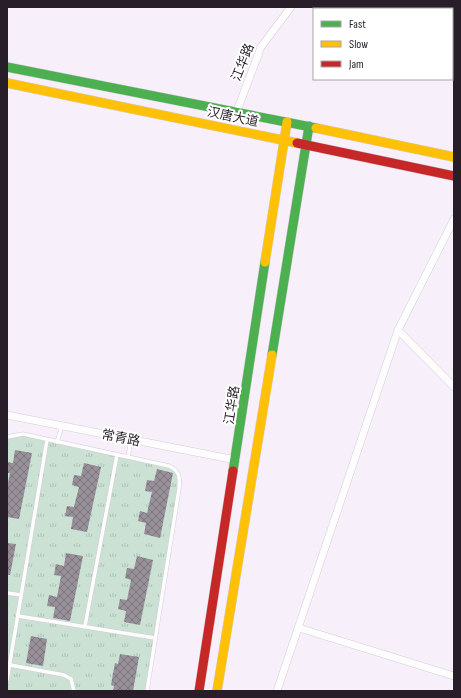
<svg xmlns="http://www.w3.org/2000/svg" width="461" height="698" font-family="'Sofia Sans Condensed','Noto Sans SC',sans-serif">
<style>
.grass{fill:url(#grass-tufts)}
.building{fill:url(#building-cross-hatch)}
.lines{fill:none;stroke-linecap:round;stroke-linejoin:round}
.lane-casing{stroke:#d5cdd7;stroke-width:4.5}
.street-casing{stroke:#d5cdd7;stroke-width:8}
.fast-casing{stroke:#d5cdd7;stroke-width:10}
.slow-casing{stroke:#d5cdd7;stroke-width:10}
.jam-casing{stroke:#d5cdd7;stroke-width:10}
.lane{stroke:#fefdfe;stroke-width:3.5}
.street{stroke:#fefdfe;stroke-width:7}
.fast{stroke:#4caf50;stroke-width:9}
.slow{stroke:#ffc107;stroke-width:9}
.jam{stroke:#c62828;stroke-width:9}
.labels{text-anchor:middle;stroke-width:4;stroke-linejoin:round;paint-order:stroke}
.street-label{font-size:13px;fill:#271e29;stroke:#fff}
</style>
<defs>
<pattern id="grass-tufts" width="24" height="20" patternUnits="userSpaceOnUse"><rect width="24" height="20" fill="#cbe1d4"/><path d="M3 7l-1-3M5 7V3M7 7l1-3M15 17l-1-3M17 17v-4M19 17l1-3" fill="none" stroke="#aec1b6"/></pattern>
<pattern id="building-cross-hatch" width="8" height="8" patternUnits="userSpaceOnUse"><rect width="8" height="8" fill="#989099"/><path d="M0 0l8 8M0 8l8-8" fill="none" stroke="#7c757d"/></pattern>
</defs>
<rect width="100%" height="100%" fill="#f7eff9"/>
<path class="grass" d="M23 434 176 469 180 477 147 691H7V437Z"/>
<path class="building" d="M15 450 32 453 19 519 7 517V488L10 473H7V462L13 463Z
M84 463 101 467 87 532 71 529 73 517 65 516 67 506 74 507 79 487 72 485 74 475 81 476Z
M157 469 173 473 160 538 144 534 146 523 138 521 140 511 147 513 152 492 145 491 147 480 154 481Z
M7 543 16 544 10 575H7Z
M66 553 83 556 70 621 53 618 55 607 47 606 49 595 57 597 61 576 54 575 56 564 64 566Z
M137 556 153 560 140 625 124 622 126 611 118 609 120 599 127 600 131 580 125 578 127 568 134 569Z
M31 636 47 639 43 666 26 663Z
M120 654 139 657 133 691H113L114 686 111 685 115 663 118 664Z"/>
<g class="lines">
<defs>
<path id="lane" d="M7 437 23 434 169 466C180 471 180 477 179 489L147 691
M57 442 62 426
M128 457 131 439
M7 593 21 595
M18 616 155 638
M85 626 117 455
M10 665 64 675 71 679 74 691
M7 680 47 440"/>
<path id="street" d="M237 111 261 47 291 7
M398 330 454 387
M7 415 236 460
M299 628 454 676
M277 691 398 330 454 219"/>
<path id="fast" d="M7 67 316 128
M272 355 309 126
M233 471 265 262"/>
<path id="slow" d="M7 83 297 143
M316 128 454 157
M265 262 287 122
M217 691 272 355"/>
<path id="jam" d="M297 143 454 176
M199 691 233 471"/>
</defs>
<use href="#lane" class="lane-casing"/>
<use href="#street" class="street-casing"/>
<use href="#fast" class="fast-casing"/>
<use href="#slow" class="slow-casing"/>
<use href="#jam" class="jam-casing"/>
<use href="#lane" class="lane"/>
<use href="#street" class="street"/>
<use href="#fast" class="fast"/>
<use href="#slow" class="slow"/>
<use href="#jam" class="jam"/>
</g>
<g class="labels">
<g class="street-label">
<text transform="translate(242 62) rotate(-68)" y="5">江华路</text>
<text transform="translate(233 116) rotate(12)" y="5">汉唐大道</text>
<text transform="translate(231 405) rotate(-81)" y="5">江华路</text>
<text transform="translate(121 437) rotate(11)" y="5">常青路</text>
</g>
</g>
<rect width="461" height="698" fill="none" stroke="#271e29" stroke-width="16"/>
<rect x="313" y="8" width="140" height="72" fill="#ffffff" stroke="#a9a5a9"/>
<rect x="321" y="21" width="20" height="6" fill="#4caf50" stroke="#a9a5a9"/>
<text x="349" y="28" font-size="12" fill="#271e29">Fast</text>
<rect x="321" y="41" width="20" height="6" fill="#ffc107" stroke="#a9a5a9"/>
<text x="349" y="48" font-size="12" fill="#271e29">Slow</text>
<rect x="321" y="61" width="20" height="6" fill="#c62828" stroke="#a9a5a9"/>
<text x="349" y="68" font-size="12" fill="#271e29">Jam</text>
</svg>
